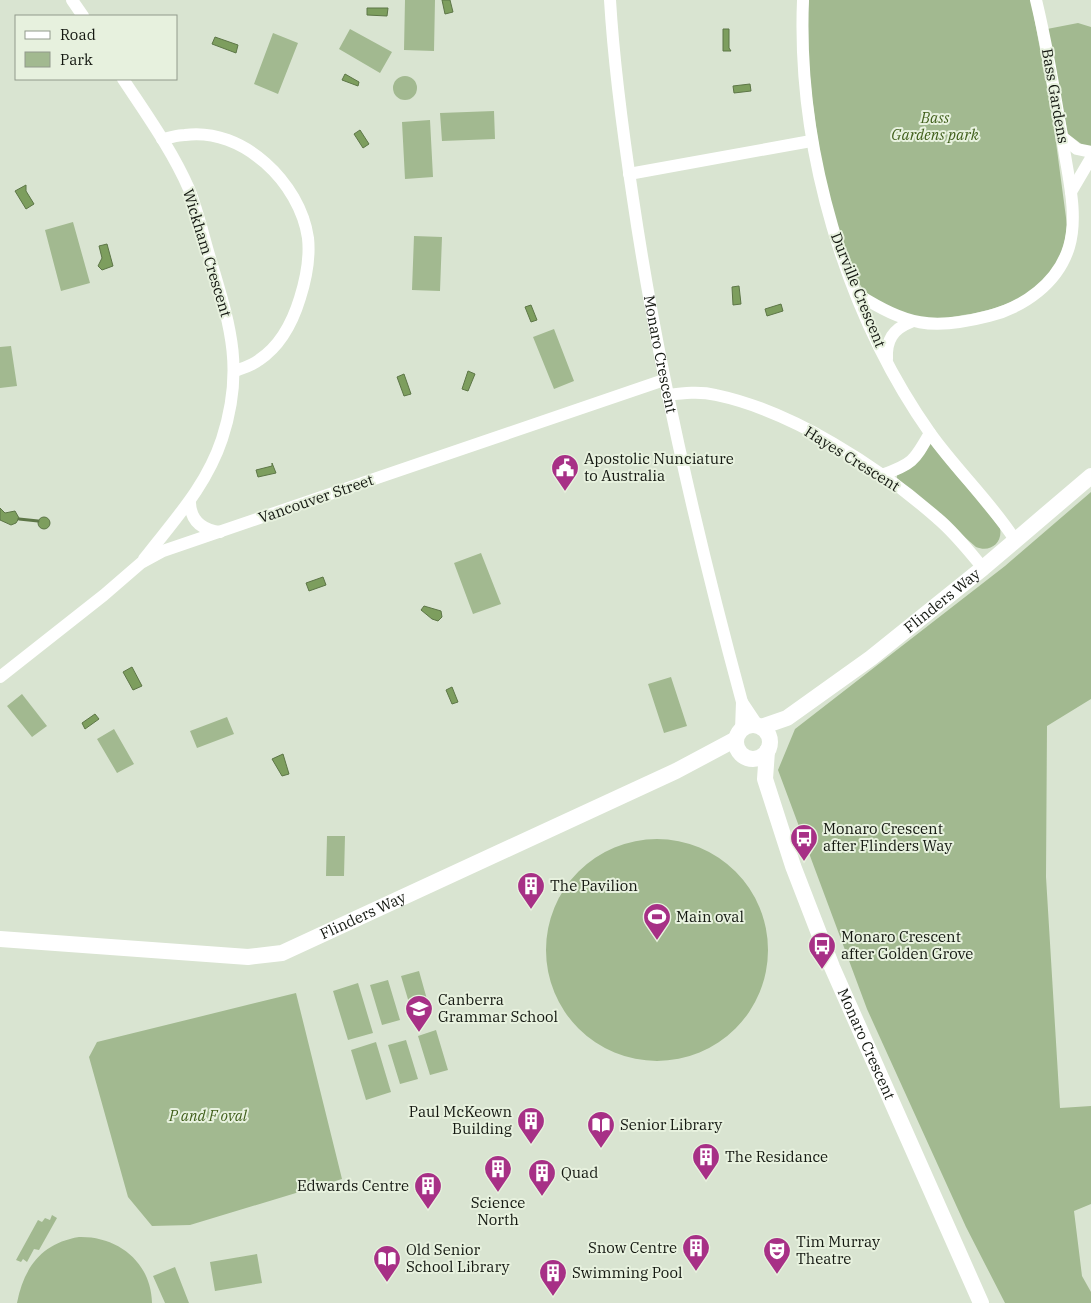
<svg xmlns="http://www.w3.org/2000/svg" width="1091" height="1303" font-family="'IBM Plex Serif',serif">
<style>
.green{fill:#a2b990}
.water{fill:#7d9e5e;stroke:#5d7647}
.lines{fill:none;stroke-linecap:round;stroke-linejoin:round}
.stream{stroke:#5d7647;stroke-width:3}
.street{stroke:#fff;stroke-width:12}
.secondary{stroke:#fff;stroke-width:16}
.labels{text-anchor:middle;stroke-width:4;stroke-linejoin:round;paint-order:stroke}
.street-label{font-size:15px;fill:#131710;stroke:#e7f1de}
.park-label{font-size:15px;font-style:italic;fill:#3f5e1a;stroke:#e7f1de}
.poi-label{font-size:15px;fill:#131710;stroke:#e7f1de;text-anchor:start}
</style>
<rect width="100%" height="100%" fill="#d9e4d1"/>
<path class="green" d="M405 0H435L434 51 404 50Z
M809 0H1031L1053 120 1067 225C1063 284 1016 307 963 315 948 318 930 321 914 317 904 315 879 302 870 296 829 265 800 52 809 0Z
M1078 23 1091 27V147L1084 146 1068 134 1047 29Z
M350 29 392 52 380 73 339 49Z
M273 33 298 43 278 94 254 84Z
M393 88a12 12 0 1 1 24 0a12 12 0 1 1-24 0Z
M494 111 495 139 442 141 440 113Z
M430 120 433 177 405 179 402 122Z
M73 222 90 283 61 291 45 230Z
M414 236 442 237 440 291 412 290Z
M554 329 574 381 554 389 533 337Z
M11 346 17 386 0 388V347Z
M930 443 1000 528C1003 543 990 553 976 547L897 478V475C914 468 922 460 930 443Z
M1091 492V699L1047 726 1046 877 1060 1108 1091 1106V1204L1074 1211 1082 1276 1091 1292V1303H1005L966 1227 867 1009 778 770 795 729 1005 566Z
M481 553 501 604 473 614 454 563Z
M671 677 687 726 664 733 648 684Z
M22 694 47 726 32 737 7 706Z
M227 717 234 734 197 748 190 731Z
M114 729 134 764 117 773 97 739Z
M327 836H345L344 876H326Z
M546 950a111 111 0 1 1 222 0a111 111 0 1 1-222 0Z
M419 971 430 1010 413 1016 401 976Z
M388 980 400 1020 382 1025 370 985Z
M358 983 373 1033 348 1040 333 991Z
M296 993 342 1179 190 1225 152 1226 128 1197 89 1057 97 1042Z
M436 1030 448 1070 430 1075 418 1036Z
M406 1040 418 1079 400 1084 388 1045Z
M376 1042 391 1092 366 1100 351 1050Z
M52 1215 57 1218 39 1250 34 1249 27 1262 23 1259 21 1262 16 1260 38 1220 42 1222 45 1218 50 1220Z
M79 1237C118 1236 151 1262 152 1303H17C24 1267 42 1243 79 1237Z
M257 1254 262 1283 215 1291 210 1262Z
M175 1267 189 1303H165L153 1276Z"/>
<path class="water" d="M442 0H450L453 12 445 14Z
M367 8H388L387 16 367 15Z
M723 29H729V48L731 51H723Z
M215 37 238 45 236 53 212 44Z
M345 74 359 82 358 86 342 80Z
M750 84 751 91 734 93 733 86Z
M360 130 369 144 363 148 354 134Z
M26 185V191L34 204 26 209 15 191Z
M107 244 113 266 102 270 98 266 102 258 99 246Z
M739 286 741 304 733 305 732 287Z
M781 304 783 311 767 316 765 309Z
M531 305 537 320 531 322 525 307Z
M468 371 475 374 468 391 462 389Z
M404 374 411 394 404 396 397 377Z
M272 463 276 473 258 477 256 470 272 466Z
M0 508 5 513 15 511 19 518 16 523 11 525 0 520Z
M38 523a6 6 0 1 1 12 0a6 6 0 1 1-12 0Z
M323 577 326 585 309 591 306 583Z
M424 606 441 611 442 617 438 621 432 619 421 610Z
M132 667 142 686 133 690 123 672Z
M452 687 458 702 452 704 446 690Z
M95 714 99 719 85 729 82 723Z
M283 754 289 774 282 776 272 759Z"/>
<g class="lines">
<path class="stream" d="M19 519 38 521"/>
<g class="street">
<path d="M72 0 83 16"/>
<path id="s1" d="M610 0C614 67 623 133 633 199 658 369 697 536 742 702L741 730"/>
<path d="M803 0C797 148 845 312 930 433 957 471 991 502 1015 540"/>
<path d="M123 79C146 114 172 150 189 189 198 211 203 235 210 258 230 325 245 369 222 439 206 487 174 520 144 559"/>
<path d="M1062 137 1077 149 1091 152"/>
<path d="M162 139C170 138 177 135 185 135 243 127 300 183 308 238 310 257 306 279 300 298 293 321 280 346 259 360 253 365 243 368 235 371"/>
<path d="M629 174 811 141"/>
<path d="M1071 192 1091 158"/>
<path d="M857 294C907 325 931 331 989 316 1024 307 1058 283 1069 247 1078 216 1069 181 1064 149 1056 99 1048 49 1036 0"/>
<path d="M887 359C886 340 893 329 911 322"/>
<path d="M667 395C683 393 700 391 716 395 792 411 879 467 937 518 954 532 969 551 983 568"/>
<path d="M882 475C913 464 914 461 930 433"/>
<path d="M190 503C191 522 203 530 220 532"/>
<path d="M0 677 104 595 141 563 163 551 664 380"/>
<path d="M742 702 758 726"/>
</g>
<g class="secondary">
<circle cx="753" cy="742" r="17"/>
<path id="s2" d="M761 727 787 718 871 658 983 568 1091 476"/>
<path id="s3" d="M767 751 765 779 793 866 832 967 981 1303"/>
<path id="s4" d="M0 939 248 957 282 953 676 771 736 739"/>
</g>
</g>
<defs>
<symbol id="civic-pin" viewBox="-11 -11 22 30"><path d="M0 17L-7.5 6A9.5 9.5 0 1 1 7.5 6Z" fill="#a73086" stroke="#e7f1de"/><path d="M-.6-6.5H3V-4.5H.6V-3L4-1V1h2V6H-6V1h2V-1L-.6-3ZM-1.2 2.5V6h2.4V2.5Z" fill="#fff"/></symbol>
<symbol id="bus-pin" viewBox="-11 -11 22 30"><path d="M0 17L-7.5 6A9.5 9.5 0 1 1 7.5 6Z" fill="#a73086" stroke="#e7f1de"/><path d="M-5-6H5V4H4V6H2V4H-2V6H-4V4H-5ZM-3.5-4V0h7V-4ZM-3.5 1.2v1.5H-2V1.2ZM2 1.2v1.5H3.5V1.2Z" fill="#fff"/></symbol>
<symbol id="building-pin" viewBox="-11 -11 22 30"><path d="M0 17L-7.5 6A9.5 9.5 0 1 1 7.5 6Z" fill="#a73086" stroke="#e7f1de"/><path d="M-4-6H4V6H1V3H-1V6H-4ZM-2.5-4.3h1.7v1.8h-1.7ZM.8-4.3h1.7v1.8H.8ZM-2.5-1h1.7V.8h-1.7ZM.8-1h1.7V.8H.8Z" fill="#fff"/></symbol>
<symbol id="stadium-pin" viewBox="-11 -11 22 30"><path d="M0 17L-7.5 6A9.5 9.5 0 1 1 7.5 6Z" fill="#a73086" stroke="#e7f1de"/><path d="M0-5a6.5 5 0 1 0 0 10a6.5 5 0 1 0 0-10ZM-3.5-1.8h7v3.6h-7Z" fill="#fff"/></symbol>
<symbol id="school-pin" viewBox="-11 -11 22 30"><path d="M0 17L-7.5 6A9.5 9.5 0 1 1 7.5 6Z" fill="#a73086" stroke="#e7f1de"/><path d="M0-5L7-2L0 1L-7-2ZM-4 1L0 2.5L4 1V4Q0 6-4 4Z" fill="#fff"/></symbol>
<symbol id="library-pin" viewBox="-11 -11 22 30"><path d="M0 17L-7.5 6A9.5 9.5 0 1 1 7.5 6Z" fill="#a73086" stroke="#e7f1de"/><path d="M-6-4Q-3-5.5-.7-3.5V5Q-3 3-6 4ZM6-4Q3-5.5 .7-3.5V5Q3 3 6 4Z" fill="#fff"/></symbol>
<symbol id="theatre-pin" viewBox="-11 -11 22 30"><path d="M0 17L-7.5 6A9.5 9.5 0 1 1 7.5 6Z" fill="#a73086" stroke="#e7f1de"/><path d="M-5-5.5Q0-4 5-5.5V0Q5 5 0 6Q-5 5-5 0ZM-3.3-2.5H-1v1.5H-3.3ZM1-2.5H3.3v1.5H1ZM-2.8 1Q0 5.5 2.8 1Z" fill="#fff"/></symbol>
</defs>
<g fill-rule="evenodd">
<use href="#civic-pin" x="549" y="452" width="32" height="43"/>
<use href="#bus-pin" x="788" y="822" width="32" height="43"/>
<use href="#building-pin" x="515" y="870" width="32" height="43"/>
<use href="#stadium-pin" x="641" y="901" width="32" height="43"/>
<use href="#bus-pin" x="806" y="930" width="32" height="43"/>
<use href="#school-pin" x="403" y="993" width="32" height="43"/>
<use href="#building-pin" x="515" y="1105" width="32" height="43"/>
<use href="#library-pin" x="585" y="1109" width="32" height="43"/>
<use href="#building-pin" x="690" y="1141" width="32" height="43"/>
<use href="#building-pin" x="482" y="1153" width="32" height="43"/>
<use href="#building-pin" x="526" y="1157" width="32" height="43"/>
<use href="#building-pin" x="412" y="1170" width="32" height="43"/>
<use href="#building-pin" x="680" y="1232" width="32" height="43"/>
<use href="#theatre-pin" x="761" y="1235" width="32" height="43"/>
<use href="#library-pin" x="371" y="1243" width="32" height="43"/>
<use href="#building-pin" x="537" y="1257" width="32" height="43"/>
</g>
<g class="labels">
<g class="street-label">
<text transform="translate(1055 96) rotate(80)" y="5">Bass Gardens</text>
<text transform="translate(207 253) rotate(73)" y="5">Wickham Crescent</text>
<text transform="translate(858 290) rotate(68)" y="5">Durville Crescent</text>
<text dy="5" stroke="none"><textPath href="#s1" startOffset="358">Monaro Crescent</textPath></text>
<text transform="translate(852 459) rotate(32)" y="5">Hayes Crescent</text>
<text transform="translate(316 499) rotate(-19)" y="5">Vancouver Street</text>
<text dy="5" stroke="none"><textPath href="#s2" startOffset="222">Flinders Way</textPath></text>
<text dy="5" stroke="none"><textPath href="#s4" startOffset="372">Flinders Way</textPath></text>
<text dy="5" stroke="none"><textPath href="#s3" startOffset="312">Monaro Crescent</textPath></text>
</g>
<g class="park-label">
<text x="935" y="123">Bass<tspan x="935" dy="17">Gardens park</tspan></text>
<text x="208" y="1121">P and F oval</text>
</g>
<g class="poi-label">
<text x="584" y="464">Apostolic Nunciature<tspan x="584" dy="17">to Australia</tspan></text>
<text x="823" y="834">Monaro Crescent<tspan x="823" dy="17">after Flinders Way</tspan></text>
<text x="550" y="891">The Pavilion</text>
<text x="676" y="922">Main oval</text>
<text x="841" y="942">Monaro Crescent<tspan x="841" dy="17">after Golden Grove</tspan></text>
<text x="438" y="1005">Canberra<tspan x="438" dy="17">Grammar School</tspan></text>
<text x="512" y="1117" text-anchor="end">Paul McKeown<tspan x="512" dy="17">Building</tspan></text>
<text x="620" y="1130">Senior Library</text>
<text x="725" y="1162">The Residance</text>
<text x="561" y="1178">Quad</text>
<text x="409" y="1191" text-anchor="end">Edwards Centre</text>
<text x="498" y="1208" text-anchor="middle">Science<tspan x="498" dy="17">North</tspan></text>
<text x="796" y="1247">Tim Murray<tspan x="796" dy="17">Theatre</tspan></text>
<text x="677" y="1253" text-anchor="end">Snow Centre</text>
<text x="406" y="1255">Old Senior<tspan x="406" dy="17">School Library</tspan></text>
<text x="572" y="1278">Swimming Pool</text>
</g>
</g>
<rect x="15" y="15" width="162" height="65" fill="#e7f1de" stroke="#929a8c"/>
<rect x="25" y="31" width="25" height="8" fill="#ffffff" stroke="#929a8c"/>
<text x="60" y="40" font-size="15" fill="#131710">Road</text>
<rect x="25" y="52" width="25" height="15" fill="#a2b990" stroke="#929a8c"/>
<text x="60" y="65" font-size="15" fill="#131710">Park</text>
</svg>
